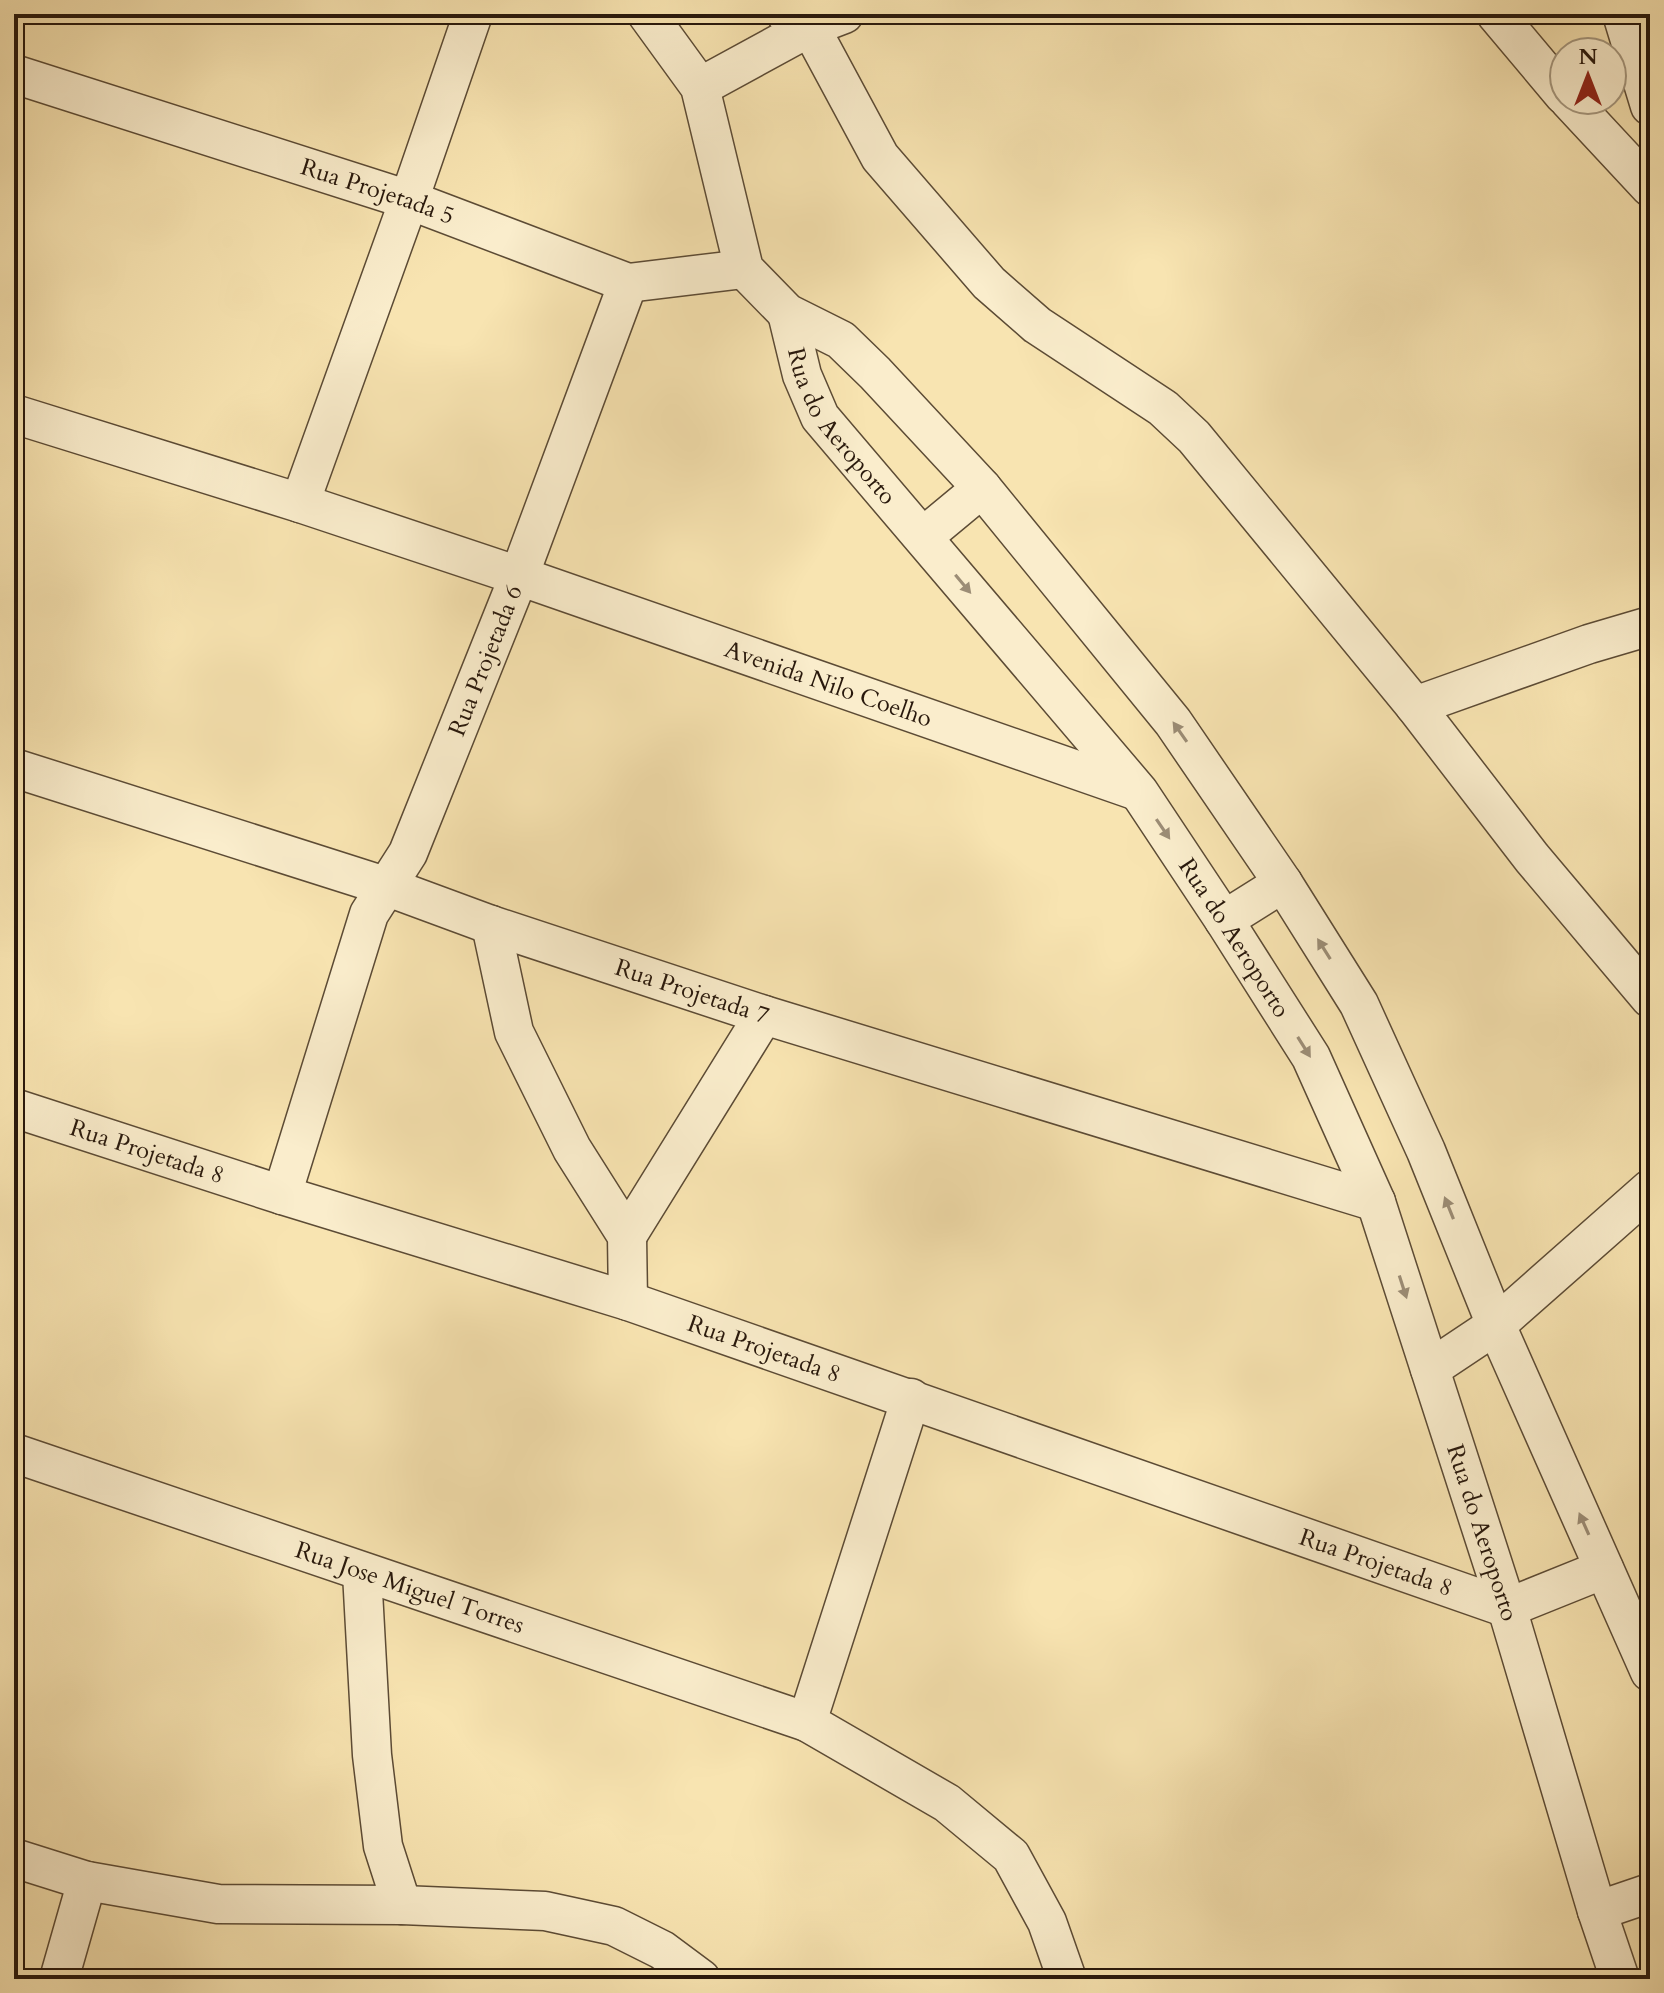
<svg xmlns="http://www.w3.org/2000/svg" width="1664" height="1993" font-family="Cardo,serif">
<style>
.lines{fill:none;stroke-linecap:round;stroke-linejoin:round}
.minor-casing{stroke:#5c4b35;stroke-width:41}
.minor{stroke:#faedcc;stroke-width:38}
.oneway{fill:#9c8d76}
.labels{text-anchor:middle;stroke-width:8;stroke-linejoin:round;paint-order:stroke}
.street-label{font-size:24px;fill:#28180c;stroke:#faedcc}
</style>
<rect width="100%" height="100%" fill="#f8e4b1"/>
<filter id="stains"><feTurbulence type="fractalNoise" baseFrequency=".0025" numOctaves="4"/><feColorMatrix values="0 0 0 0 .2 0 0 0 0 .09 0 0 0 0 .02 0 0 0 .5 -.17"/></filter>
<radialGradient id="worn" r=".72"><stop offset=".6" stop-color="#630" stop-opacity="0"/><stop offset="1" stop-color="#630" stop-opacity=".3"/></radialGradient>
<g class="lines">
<defs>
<g id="minor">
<path d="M647 14 700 87 744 269 787 313 841 340 875 373 982 488 1173 722 1283 883 1359 1004 1426 1151 1496 1325 1650 1672"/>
<path d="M786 14 810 27 880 157 989 283 1037 325 1163 408 1194 437 1415 706 1532 858 1650 998"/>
<path d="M1496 14 1564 95"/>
<path d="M1622 14 1650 106"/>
<path id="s1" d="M14 74 409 200 628 283 744 269"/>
<path d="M700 87 810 27 844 14"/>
<path d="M1569 100 1650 187"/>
<path id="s2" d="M787 313 802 375 820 417 1139 792 1224 920 1311 1057 1376 1202 1507 1608 1597 1911 1620 1979"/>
<path id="s3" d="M14 414 300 503 519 576 1137 791"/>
<path d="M300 503 409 200 473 14"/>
<path d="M923 537 982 488"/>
<path d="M1415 706 1589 644 1650 626"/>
<path id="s4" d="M14 768 388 887 491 925 764 1015 1376 1202"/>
<path d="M1224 920 1283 883"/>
<path d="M491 925 514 1032 572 1149 627 1236 628 1301"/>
<path id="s5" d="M14 1108 282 1195 628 1301 1507 1608 1604 1569"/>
<path id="s6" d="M282 1195 369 914 408 853 519 576 628 283"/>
<path d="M627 1236 764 1015"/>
<path d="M1430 1369 1496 1325 1650 1189"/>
<path d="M911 1398 807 1722 947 1803 1011 1856 1047 1922 1067 1979"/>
<path id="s7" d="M14 1453 807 1722"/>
<path d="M362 1573 372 1755 383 1846 402 1905"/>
<path d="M14 1858 87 1881 218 1904 402 1905 545 1911 614 1926 662 1950 701 1979"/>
<path d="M1597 1911 1650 1893"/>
<path d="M59 1979 87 1881"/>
</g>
</defs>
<use href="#minor" class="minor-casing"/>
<use href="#minor" class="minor"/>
</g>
<defs><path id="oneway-solid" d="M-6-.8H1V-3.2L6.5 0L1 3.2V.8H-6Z" transform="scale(2)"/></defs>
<g class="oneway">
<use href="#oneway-solid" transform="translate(963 584) rotate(50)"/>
<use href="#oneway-solid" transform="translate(1180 732) rotate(-125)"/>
<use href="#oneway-solid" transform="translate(1163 829) rotate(56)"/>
<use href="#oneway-solid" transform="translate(1324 949) rotate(-122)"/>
<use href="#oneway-solid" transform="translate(1304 1047) rotate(58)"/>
<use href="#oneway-solid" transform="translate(1449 1208) rotate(-112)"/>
<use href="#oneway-solid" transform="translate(1403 1287) rotate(72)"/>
<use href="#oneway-solid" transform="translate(1584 1524) rotate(-114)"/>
</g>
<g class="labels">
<g class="street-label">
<text dy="8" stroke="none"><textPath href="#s1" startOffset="382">Rua Projetada 5</textPath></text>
<text dy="8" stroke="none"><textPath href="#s2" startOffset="128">Rua do Aeroporto</textPath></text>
<text dy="8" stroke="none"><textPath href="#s6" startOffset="574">Rua Projetada 6</textPath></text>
<text dy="8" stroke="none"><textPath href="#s3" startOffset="858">Avenida Nilo Coelho</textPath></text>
<text dy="8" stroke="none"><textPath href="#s2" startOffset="776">Rua do Aeroporto</textPath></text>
<text dy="8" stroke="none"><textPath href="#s4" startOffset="714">Rua Projetada 7</textPath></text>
<text dy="8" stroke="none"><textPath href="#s5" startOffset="140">Rua Projetada 8</textPath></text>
<text dy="8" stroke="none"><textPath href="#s5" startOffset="788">Rua Projetada 8</textPath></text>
<text dy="8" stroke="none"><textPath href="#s2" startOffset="1424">Rua do Aeroporto</textPath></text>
<text dy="8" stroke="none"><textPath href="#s5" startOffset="1436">Rua Projetada 8</textPath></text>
<text dy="8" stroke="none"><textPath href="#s7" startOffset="418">Rua Jose Miguel Torres</textPath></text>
</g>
</g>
<rect width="1664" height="1993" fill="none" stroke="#f8e4b1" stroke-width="48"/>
<rect x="16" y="16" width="1632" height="1961" fill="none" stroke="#28180c" stroke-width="4"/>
<rect x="24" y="24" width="1616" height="1945" fill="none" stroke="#28180c" stroke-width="2"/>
<g transform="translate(1588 76)"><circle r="38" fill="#faedcc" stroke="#a6987f" stroke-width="2"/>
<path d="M0-6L14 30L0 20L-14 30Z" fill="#8f2418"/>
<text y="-12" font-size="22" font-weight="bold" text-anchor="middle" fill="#28180c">N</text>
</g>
<rect width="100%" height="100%" filter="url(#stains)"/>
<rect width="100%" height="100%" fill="url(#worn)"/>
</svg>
